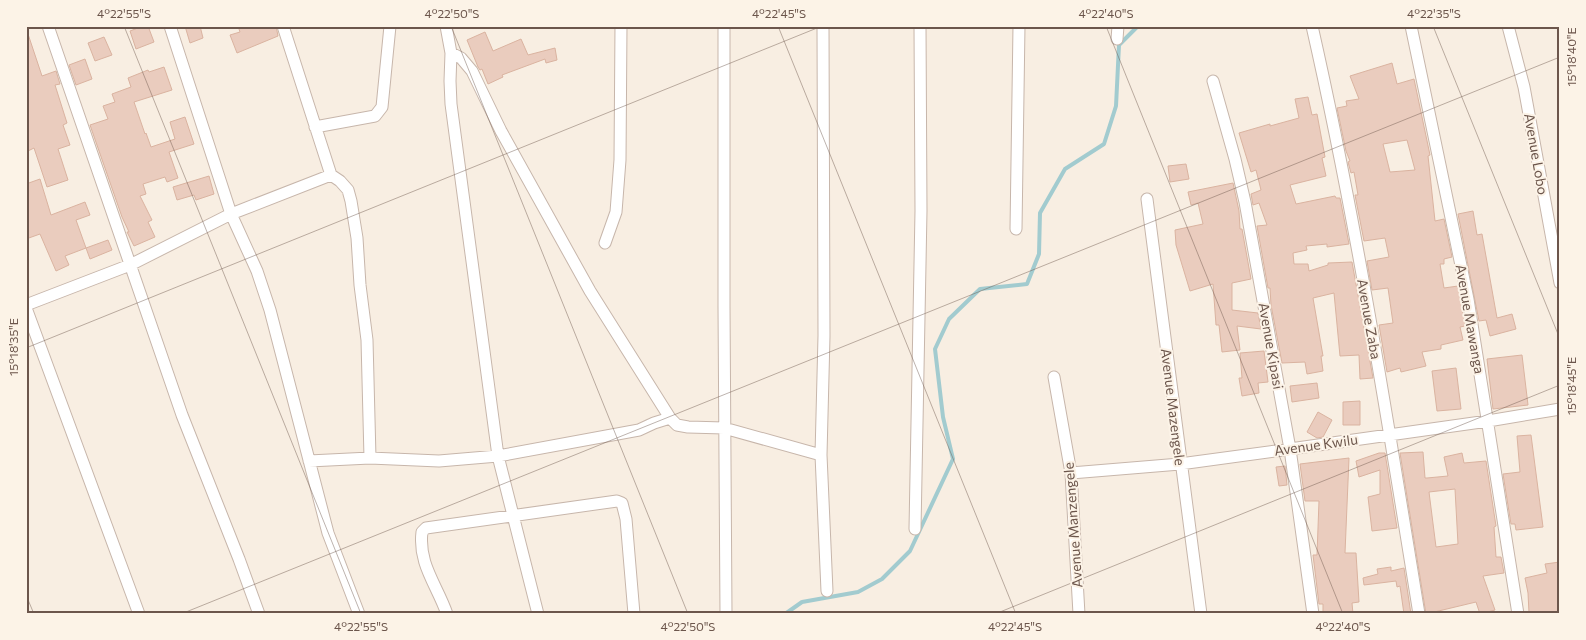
<svg xmlns="http://www.w3.org/2000/svg" width="1586" height="640" font-family="Commissioner,sans-serif">
<style>
.lines{fill:none;stroke-linecap:round;stroke-linejoin:round}
.stream{stroke:#a2cbcf;stroke-width:4}
.building{fill:#eaccbe;stroke:#dab3a0;fill-rule:evenodd}
.minor-casing{stroke:#c7b6ab;stroke-width:13}
.minor{stroke:#fff;stroke-width:11}
.ticks{fill:none;stroke:#6c564c;stroke-width:1;stroke-opacity:0.45}
.labels{text-anchor:middle;stroke-width:4;stroke-linejoin:round;paint-order:stroke}
.street-label{font-size:14px;fill:#6c564c;stroke:#fcf3e7}
.neatline{fill:none;stroke:#6c564c;stroke-width:2}
.ticks-label{font-size:12px;text-anchor:middle;fill:#6c564c}
</style>
<rect width="100%" height="100%" fill="#f8eee2"/>
<g class="lines">
<path class="stream" d="M785 614 802 602 858 592 882 579 910 551 953 459 943 417 935 349 949 319 980 289 1027 284 1039 254 1040 213 1065 169 1104 144 1116 106 1119 45 1138 26"/>
</g>
<path class="building" d="M143 26H148L154 42 136 49 130 31Z
M185 26H200L203 38 190 43Z
M238 26H276L278 36 237 53 230 35 240 32Z
M485 32 493 51 521 39 528 55 555 48 557 60 546 63 545 59 502 75 503 77 488 84 482 69 480 70 478 67 467 40Z
M26 34H28L42 76 56 71 60 84 55 85 67 123 63 125 70 145 58 149 68 180 47 187 34 148 26 152Z
M104 37 112 55 95 61 88 43Z
M85 59 92 79 76 85 69 65Z
M1392 63 1397 84 1414 79 1430 155 1428 156 1435 221 1444 219 1452 257 1444 259V264H1440L1444 288 1458 286 1465 326 1460 327 1463 340 1441 345V349L1422 352 1426 366 1401 372 1400 368 1387 372 1379 325 1393 323 1388 288 1372 290 1367 261 1389 257 1385 238 1364 241 1355 195H1358L1354 172 1351 173 1348 162 1350 161 1346 151 1337 108 1347 106 1346 101 1359 99 1350 76ZM1407 140 1415 170 1390 172 1383 144Z
M164 67 172 90 134 102 145 134 146 133 151 147 175 139 170 122 185 117 194 144 169 152 178 178 167 182 165 177 143 184 146 194 140 196 152 220 148 222 155 237 134 246 127 232H129L122 217 90 125 108 119 103 106 115 102 112 94 131 87 128 78 148 70 149 72Z
M1308 97 1312 115 1317 114 1325 157 1322 158 1326 176 1290 185 1296 204 1335 196 1336 198H1340L1349 244 1327 247V244L1306 246 1307 250 1293 253 1294 264H1308L1309 271 1328 265V263L1352 262 1373 378 1360 379 1359 355 1340 356 1334 293 1313 298 1323 356H1321L1323 371 1307 374 1305 362 1282 363 1271 305 1270 288H1268L1257 226 1267 225 1259 203 1253 205 1251 194 1261 190 1256 170 1251 172 1239 133 1270 124V126L1299 118 1295 99Z
M1186 164 1189 179 1170 182 1168 166Z
M209 176 214 194 196 200 194 195 177 200 173 187Z
M40 179 51 215 85 202 90 215 76 220 86 248 65 256 69 265 56 271 40 234 26 239V184Z
M1233 183 1239 211 1240 229H1242L1251 279 1232 283V310L1258 313 1261 329 1237 326 1240 350 1222 352 1219 325H1216L1213 284 1190 291 1176 245 1175 230 1203 224 1198 203 1191 205 1188 192Z
M1473 211 1477 235 1482 234 1497 318 1512 314 1516 329 1490 336 1486 320 1479 321 1458 214Z
M108 240 112 250 90 259 86 248Z
M1264 351 1268 382 1258 383 1259 393 1242 396 1239 378H1242L1240 353Z
M1522 355 1528 405 1493 409 1487 359Z
M1456 368 1461 409 1437 411 1432 371Z
M1317 383 1319 398 1292 402 1290 386Z
M1360 401V425H1343V402Z
M1318 412 1332 420 1323 437 1317 438 1307 432Z
M1531 435 1543 527 1516 530 1515 524H1511L1503 474 1520 472 1517 436Z
M1423 452 1425 478H1427L1448 476 1444 457 1462 453 1464 463 1486 461 1496 526 1494 527 1496 557H1501L1504 573 1483 576 1495 610 1480 614 1476 602 1426 614 1400 453ZM1455 489 1458 544 1436 547 1429 492Z
M1379 453H1385L1397 528 1372 531 1368 497 1380 494V470L1359 477 1356 461Z
M1349 458 1345 553H1356L1359 602 1352 603 1353 614H1323V604H1319L1313 555H1317L1319 501H1305L1300 464Z
M1285 466 1287 485 1279 486 1276 467Z
M1560 562V612L1529 613 1528 593 1525 578 1547 573 1545 564Z
M1391 567V571L1404 568 1411 614H1404L1400 586 1397 587 1396 581 1364 585 1363 578 1378 574 1377 569Z"/>
<g class="lines">
<defs>
<path id="minor" d="M48 26 182 415 239 559 259 614
M170 26 231 214 257 271 270 310 328 533 359 614
M283 26 331 175 340 181 348 190 351 201 357 238 360 285 367 340 370 458
M446 26 451 53 450 81 451 104 498 456 538 614
M724 26V306L726 614
M823 26 824 336 821 455 827 591
M1312 26C1356 220 1387 417 1419 614
M1411 26 1468 299 1518 614
M1508 26 1524 87 1560 283
M1117 39 1118 26
M451 53 461 58 472 71 501 131 590 291 670 418 677 425 688 427 724 428 821 455
M1213 81 1235 159 1245 202 1290 449 1313 614
M315 127 375 116 382 107 390 26
M1147 199 1201 614
M1016 229 1019 26
M605 243 616 212 620 160 621 26
M26 305 130 265 231 214 331 175
M26 308 139 614
M1054 377 1071 473 1079 614
M309 461 370 458 439 461 498 456 639 430 654 423 670 418
M1071 473 1180 464 1290 449 1488 421 1560 409
M915 529 921 211 920 26
M447 614C437 585 418 564 422 532L426 528 617 501 622 503 626 519 634 614"/>
</defs>
<use href="#minor" class="minor-casing"/>
<use href="#minor" class="minor"/>
</g>
<path class="ticks" d="M124 26 361 614M451 26 688 614M778 26 1016 614M1106 26 1343 614M1433 26 1560 339M26 348 822 26M26 595 34 614M181 614 1560 57M995 614 1560 385"/>
<g class="labels">
<g class="street-label">
<text transform="translate(1536 154) rotate(80)" y="5">Avenue Lobo</text>
<text transform="translate(1369 319) rotate(80)" y="5">Avenue Zaba</text>
<text transform="translate(1470 319) rotate(80)" y="5">Avenue Mawanga</text>
<text transform="translate(1271 346) rotate(80)" y="5">Avenue Kipasi</text>
<text transform="translate(1173 407) rotate(83)" y="5">Avenue Mazengele</text>
<text transform="translate(1316 445) rotate(-8)" y="5">Avenue Kwilu</text>
<text transform="translate(1073 525) rotate(-94)" y="5">Avenue Manzengele</text>
</g>
</g>
<rect width="1586" height="640" fill="none" stroke="#fcf3e7" stroke-width="55"/>
<rect x="28" y="28" width="1530" height="584" class="neatline"/>
<g class="ticks-label">
<text x="124" y="18">4°22'55"S</text>
<text x="452" y="18">4°22'50"S</text>
<text x="779" y="18">4°22'45"S</text>
<text x="1106" y="18">4°22'40"S</text>
<text x="1434" y="18">4°22'35"S</text>
<text transform="translate(1572 57) rotate(-90)" y="4">15°18'40"E</text>
<text transform="translate(14 347) rotate(-90)" y="4">15°18'35"E</text>
<text transform="translate(1572 386) rotate(-90)" y="4">15°18'45"E</text>
<text x="361" y="631">4°22'55"S</text>
<text x="688" y="631">4°22'50"S</text>
<text x="1015" y="631">4°22'45"S</text>
<text x="1343" y="631">4°22'40"S</text>
</g>
</svg>
